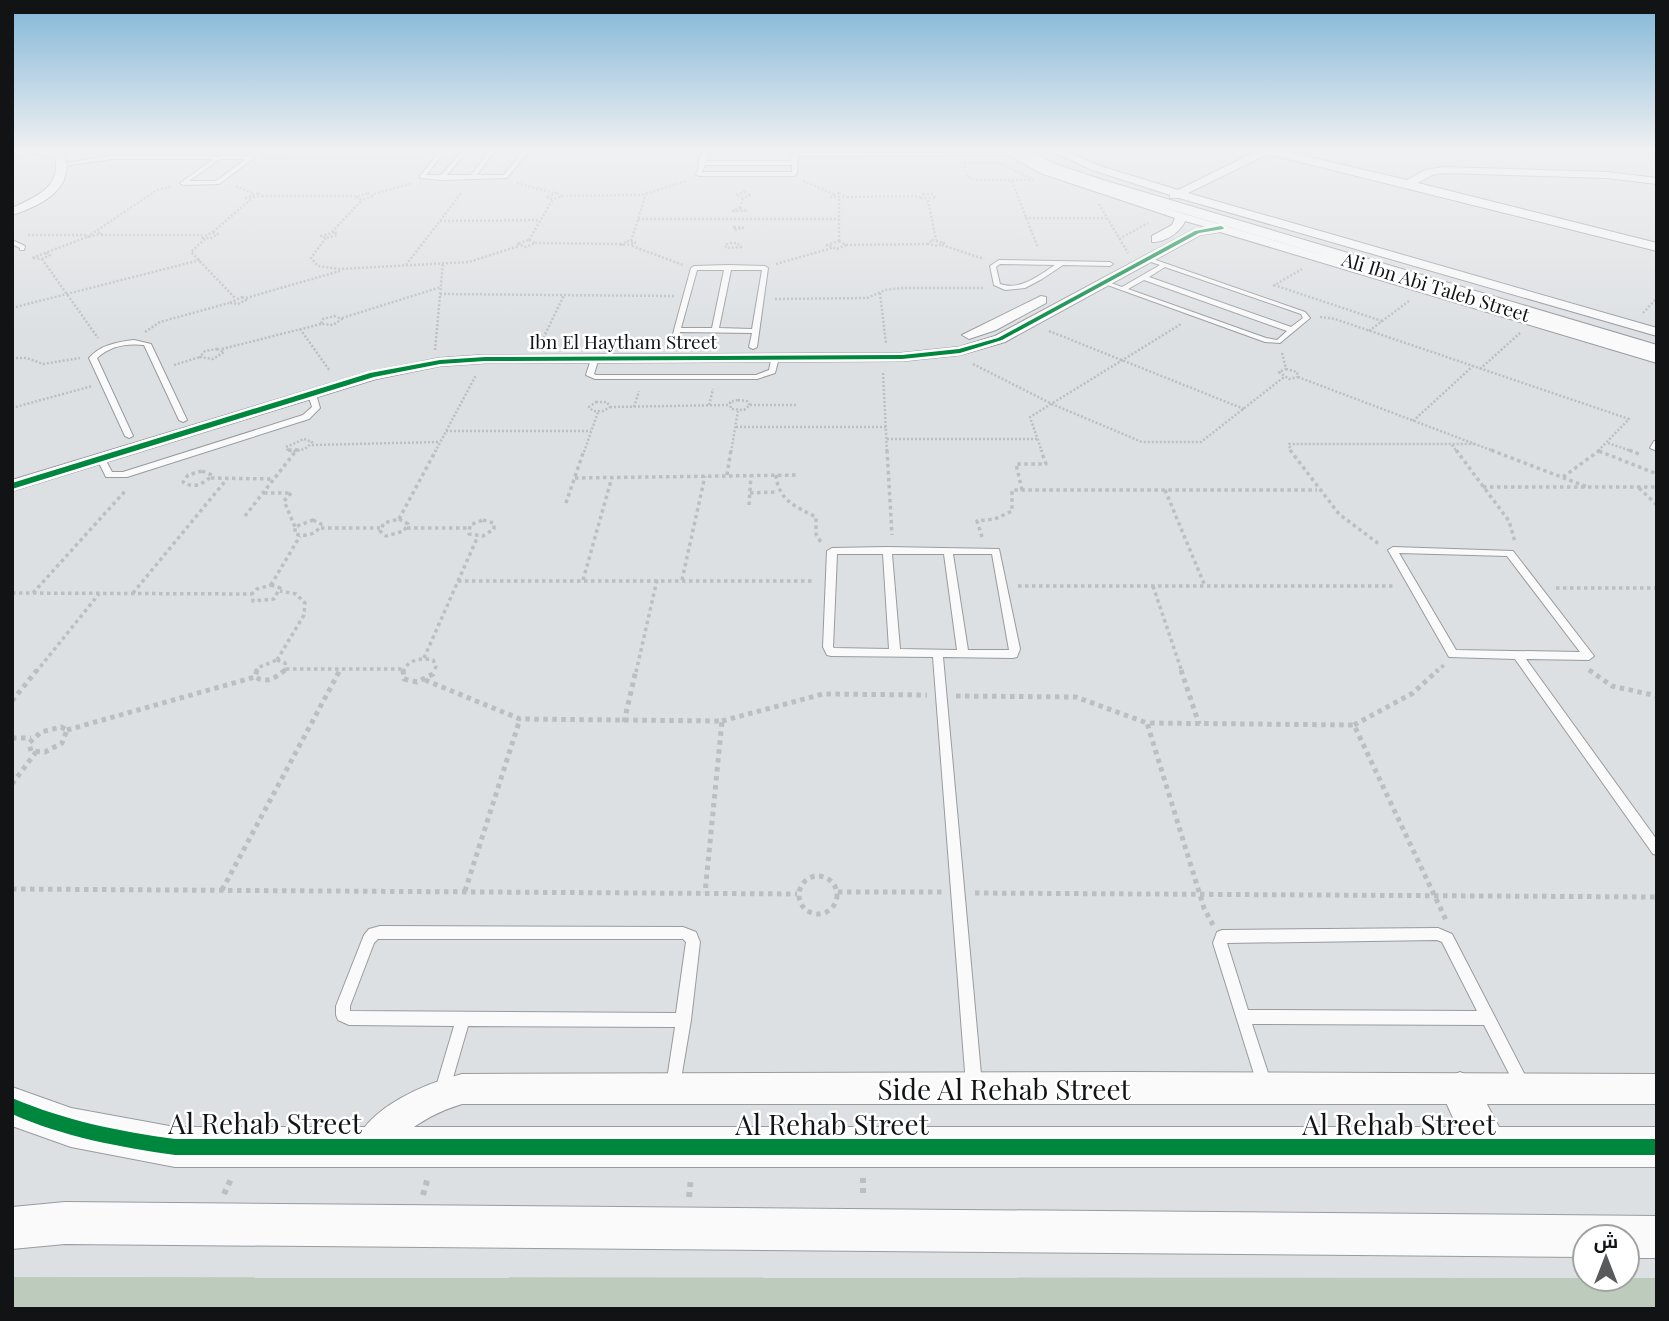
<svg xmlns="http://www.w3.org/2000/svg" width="1669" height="1321" viewBox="0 0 1669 1321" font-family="'Playfair Display',Cairo,serif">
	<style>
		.green { fill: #bdcbbd }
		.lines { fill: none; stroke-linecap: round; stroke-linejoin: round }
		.service-casing { stroke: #999b9d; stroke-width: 2 }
		.minor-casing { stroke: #999b9d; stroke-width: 2 }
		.tertiary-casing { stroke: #999b9d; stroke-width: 2 }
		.path-far3 { stroke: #bdbebf; stroke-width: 2.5; stroke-dasharray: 2 2; stroke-linecap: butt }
		.path-far2 { stroke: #bdbebf; stroke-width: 3.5; stroke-dasharray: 3.5 3.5; stroke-linecap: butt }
		.path-far1 { stroke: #bdbebf; stroke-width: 5; stroke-dasharray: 4.5 4.5; stroke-linecap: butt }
		.path { stroke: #bdbebf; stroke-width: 6; stroke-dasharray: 5 5; stroke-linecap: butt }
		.service { fill: #fafafb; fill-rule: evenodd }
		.minor { fill: #fafafb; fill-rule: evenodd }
		.tertiary { fill: #fafafb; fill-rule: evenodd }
		.cycleway-casing { stroke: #fff; stroke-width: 5 }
		.cycleway { fill: #00873e; fill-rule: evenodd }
		.labels { text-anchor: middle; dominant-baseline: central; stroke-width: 5; stroke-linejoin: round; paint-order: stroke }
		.far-street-label { font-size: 19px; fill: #111315; stroke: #fff }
		.near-street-label { font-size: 28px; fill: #111315; stroke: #fff }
	</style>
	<rect width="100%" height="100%" fill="#dde0e3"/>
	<!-- green -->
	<polygon class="green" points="12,1277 1657,1278 1657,1309 12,1309"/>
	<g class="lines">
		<!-- service casing -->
		<g class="service-casing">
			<g id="service">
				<polygon points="442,149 447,149 426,175 441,175 464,149 469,149 447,175 471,175 491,149 496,149 477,175 504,175 525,149 530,149 507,178 442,180 420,178 420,176"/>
				<path d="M 704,149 L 798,149 L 798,153 L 1010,153 L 1012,154 L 1010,155 L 798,156 L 797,174 L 794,176 L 699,176 L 696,174 L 700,164 L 698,163 ZM 708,153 L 793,153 L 792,161 L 706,161 ZM 705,165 L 792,165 L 792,172 L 702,172 Z"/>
				<path d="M 112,155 L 251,156 L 254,158 L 219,184 L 183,185 L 180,183 L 214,159 L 112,159 L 64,166 L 61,164 ZM 220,159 L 246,159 L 216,181 L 189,181 Z"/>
				<polygon points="12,240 25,246 24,250 20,250 20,248 12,244"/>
				<path d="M 1147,257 L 1305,312 L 1310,318 L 1280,343 L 1265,342 L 1102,283 L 1105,281 L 1122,287 L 1160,265 L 1145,260 L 1145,258 ZM 1165,267 L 1301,314 L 1303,318 L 1291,327 L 1149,277 ZM 1144,280 L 1287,331 L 1277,340 L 1266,338 L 1128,289 Z"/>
				<path d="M 999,260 L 1110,262 L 1113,264 L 1110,266 L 1063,265 L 1042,279 L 1025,288 L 1005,290 L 994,285 L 990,266 ZM 1000,264 L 1055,265 C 1038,276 1020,291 1000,284 L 996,267 Z"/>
				<path d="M 728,265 L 765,266 L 768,268 L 757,347 L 753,349 L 749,347 L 752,333 L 680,332 L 677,347 L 670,349 L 674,330 L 691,268 L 694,266 ZM 697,270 L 724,270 L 712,328 L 681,328 ZM 731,270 L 762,270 L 752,329 L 719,328 Z"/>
				<path d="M 134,340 L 151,344 L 187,420 L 183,422 L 179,420 L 144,345 C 127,343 110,346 97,358 L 133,436 L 129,438 L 125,436 L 89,358 C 100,345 117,342 134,340 Z"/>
				<polygon points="592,356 599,358 594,374 596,375 756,375 769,370 772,356 779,358 775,373 757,379 595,379 586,375"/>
				<polygon points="309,392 316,394 320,408 309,419 127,477 106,477 97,459 98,457 104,457 112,472 123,472 303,415 312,407 308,394"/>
				<polygon points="1654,441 1657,441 1657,451 1650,448"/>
				<path d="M 887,547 L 999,549 L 1020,649 L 1017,657 L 1013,658 L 943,657 L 982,1085 L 979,1090 L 974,1093 L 969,1090 L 966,1085 L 933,657 L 831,656 L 827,655 L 823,647 L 827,551 L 832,548 ZM 837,554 L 883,554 L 889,649 L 834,648 L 833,647 ZM 892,554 L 944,554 L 957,650 L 900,649 ZM 953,554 L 992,554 L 1009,650 L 968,650 Z"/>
				<path d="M 1393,547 L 1513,551 L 1594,656 L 1589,660 L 1526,659 L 1657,840 L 1657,855 L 1653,854 L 1515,659 L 1449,657 L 1388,550 ZM 1399,553 L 1507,556 L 1580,652 L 1456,650 Z"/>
				<path d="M 380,926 L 683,927 L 696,932 L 700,942 L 691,1020 L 679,1091 L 674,1094 L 669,1091 L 666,1086 L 675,1027 L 468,1026 L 448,1095 L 443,1098 L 438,1095 L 435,1090 L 454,1026 L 349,1025 L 338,1020 L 336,1015 L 336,1006 L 364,935 L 369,929 ZM 378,939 L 683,939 L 686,942 L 676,1013 L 350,1011 L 350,1006 L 374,943 Z"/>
				<path d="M 1438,928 L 1452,934 L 1527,1079 L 1530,1084 L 1527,1089 L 1522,1092 L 1517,1089 L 1484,1025 L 1252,1024 L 1272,1085 L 1269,1090 L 1264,1093 L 1259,1090 L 1213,943 L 1217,932 L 1222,930 ZM 1437,940 L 1442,942 L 1477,1011 L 1248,1010 L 1227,943 Z"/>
			</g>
		</g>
		<!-- minor casing -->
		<g class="minor-casing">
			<g id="minor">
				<path d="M 24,149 L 63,152 C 78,187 41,206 12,215 L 12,208 C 36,197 62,187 55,156 L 28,153 Z"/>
				<path d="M 998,149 L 1011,149 L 1048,169 L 1185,214 L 1657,354 L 1657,363 L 1220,232 L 1200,235 L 1005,342 L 960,355 L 902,361 L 485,363 L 440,366 L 376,379 L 12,491 L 12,480 L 368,372 L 440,358 L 485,355 L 902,353 L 959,347 L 995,336 L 1193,230 L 1206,227 L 1185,221 C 1181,232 1164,243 1152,242 L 1152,236 L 1172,225 L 1175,218 L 1040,173 Z"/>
				<polygon points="1047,149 1061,149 1100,166 1178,190 1257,151 1255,149 1275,149 1407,180 1425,170 1444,167 1607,172 1657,178 1657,184 1607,178 1444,173 1432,175 1418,183 1657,243 1657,251 1268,154 1188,193 1657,328 1657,336 1179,198 1170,198 1170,195 1092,170"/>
				<polygon points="1041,296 1046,297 1046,303 996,330 969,339 962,335"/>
				<path d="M 1125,1072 L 1657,1074 L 1657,1104 L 462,1104 C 439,1111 420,1121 402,1136 C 391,1146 383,1155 370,1161 L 359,1156 L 354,1145 C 370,1106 424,1084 462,1074 Z"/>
			</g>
		</g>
		<!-- tertiary casing -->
		<g class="tertiary-casing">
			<g id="tertiary">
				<polygon points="12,149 37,149 12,157"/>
				<polygon points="1012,149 1028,149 1055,164 1103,180 1657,345 1657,356 1093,186 1045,170"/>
				<polygon points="1460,1072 1473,1078 1499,1127 1657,1127 1657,1167 175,1167 71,1147 12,1126 12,1087 71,1108 175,1127 1457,1127 1441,1091 1447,1078"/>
				<polygon points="65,1202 1657,1216 1657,1258 1627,1258 1627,1237 1585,1237 1585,1257 65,1244 12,1249 12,1207"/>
			</g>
		</g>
		<!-- path-far3 -->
		<g class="path-far3">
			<polyline points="261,155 305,149"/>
			<polyline points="540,156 688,156"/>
			<polyline points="263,158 418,158"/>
			<polygon points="964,163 999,163 1035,180 975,180 967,176"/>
			<polyline points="803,181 834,194"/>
			<polyline points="1012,181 1038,248"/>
			<polyline points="517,183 554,193"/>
			<polyline points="236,186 254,194"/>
			<polygon points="744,192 751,195 743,198 736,195"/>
			<polyline points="744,192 745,188"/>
			<polygon points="258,193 262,196 246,198"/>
			<polygon points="368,193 374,196 362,200 356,197"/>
			<polygon points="557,193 562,196 553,199 546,197"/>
			<polygon points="839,193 847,197 831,197"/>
			<polyline points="374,194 413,183"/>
			<polygon points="923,194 932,194 936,198 919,198"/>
			<polyline points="262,196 357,196"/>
			<polyline points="562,196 641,195 687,181"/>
			<polyline points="847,197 919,196"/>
			<polyline points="839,199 839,241"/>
			<polyline points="928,200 936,240"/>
			<polyline points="1099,204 1128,253"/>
			<polygon points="740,208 747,211 733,211"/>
			<polyline points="740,208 743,198"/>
			<polyline points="1025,218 1106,218"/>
			<polyline points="638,219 839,219"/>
			<polyline points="440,221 540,220"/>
			<polygon points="734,227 742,227 743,228 734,230"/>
			<polyline points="98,232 102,234 87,237 157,190 171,187"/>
			<polygon points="213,232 218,234 211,238 201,238"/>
			<polyline points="213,232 251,199"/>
			<polyline points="332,232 362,200"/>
			<polygon points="335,232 337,235 326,238 321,236"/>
			<polyline points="28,235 86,235"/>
			<polyline points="101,235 202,235"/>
			<polyline points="326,238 311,258 318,266 339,269 469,262 519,246"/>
			<polyline points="205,239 191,252 235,298"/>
			<polyline points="1119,239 1148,223"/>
			<polygon points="529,240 535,243 526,247 517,244"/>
			<polyline points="529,240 553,199"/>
			<polygon points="932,240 944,243 938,246 928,244"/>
			<polygon points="627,241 635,242 635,244 621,245"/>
			<polyline points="631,241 646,194"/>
			<polygon points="839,241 846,245 837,249 827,245"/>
			<polyline points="535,243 621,244"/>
			<polygon points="730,243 737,243 741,247 726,248 725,245"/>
			<polyline points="846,245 928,244"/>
			<polyline points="942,245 984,259"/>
			<polyline points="632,246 683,265"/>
			<polyline points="46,253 50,255 42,259 32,258 87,237"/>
			<polyline points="42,259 98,338"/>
			<polyline points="776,264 832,248"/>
			<polyline points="406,265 462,192"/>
			<polyline points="1274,285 1382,321"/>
			<polyline points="1273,286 1302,269"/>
			<polyline points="880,293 886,344"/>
			<polyline points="440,294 674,296"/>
			<polygon points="242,297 246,300 238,304 229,303"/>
			<polyline points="246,298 340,271"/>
			<polyline points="775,299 867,298 885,290 901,288 984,288"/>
			<polyline points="12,308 200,260"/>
			<polyline points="1643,313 1657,298"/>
			<polygon points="334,316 342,319 333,325 321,324 323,319"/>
			<polyline points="1320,317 1335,319 1629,419 1597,452"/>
			<polyline points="342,318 441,287"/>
			<polyline points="300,329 330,371"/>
			<polyline points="1049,331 1244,409"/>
			<polyline points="1369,331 1409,301"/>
			<polyline points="145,332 160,322 229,303"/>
			<polyline points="540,345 564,295"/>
			<polygon points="217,349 224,352 213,359 200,357 205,351"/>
			<polyline points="222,349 321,324"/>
			<polyline points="435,350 443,263"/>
			<polyline points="1282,353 1286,369"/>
			<polyline points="12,358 27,358 43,364 80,358"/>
			<polyline points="973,364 1052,404 1142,442 1201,442 1284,377"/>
			<polyline points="174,365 200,357"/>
			<polygon points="1286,369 1297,372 1298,377 1289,379 1279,372"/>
			<polyline points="1480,369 1520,333"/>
			<polyline points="883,373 887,452"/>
			<polyline points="1298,377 1496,452"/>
			<polygon points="738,400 747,401 750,405 744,410 731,409 730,402"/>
			<polygon points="596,402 607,402 610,407 603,411 593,411 589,407"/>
			<polyline points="709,405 713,389"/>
			<polyline points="750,405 797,405"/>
			<polyline points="610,407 729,405"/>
			<polyline points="634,407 639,391"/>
			<polyline points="12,408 92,386"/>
			<polyline points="1413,421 1473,366"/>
			<polyline points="736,427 886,427"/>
			<polyline points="446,431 591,431"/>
			<path d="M 304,439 L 312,442 C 306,451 298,451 288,451 L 286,447 Z"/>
			<polyline points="887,439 1038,439"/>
			<polyline points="1608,443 1634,452"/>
			<polyline points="312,445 439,442"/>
			<polyline points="1452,445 1457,452"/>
			<polyline points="1599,451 1602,452"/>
			<polyline points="435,452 476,375"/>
			<polyline points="584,452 598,412"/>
			<polyline points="731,452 738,411"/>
			<polyline points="1042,452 1030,417 1181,324"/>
			<polyline points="1291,452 1289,444 1476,444"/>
		</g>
		<!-- path-far2 -->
		<g class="path-far2">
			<polyline points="288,450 301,450"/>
			<polyline points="887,450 892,535"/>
			<polyline points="1290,450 1339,514 1379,544"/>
			<polyline points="1456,450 1509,521 1515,542"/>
			<polyline points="1491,450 1587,487"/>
			<polyline points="1629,450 1639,454"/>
			<polyline points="1599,451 1657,474"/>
			<path d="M 202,471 L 212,475 C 204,484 194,489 183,482 L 188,475 Z"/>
			<polyline points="727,475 731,450"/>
			<path d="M 776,475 C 778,500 796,507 816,517 L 816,534 L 822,544"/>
			<polyline points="1563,477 1600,450"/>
			<polyline points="211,478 272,479"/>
			<polyline points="575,478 798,475"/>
			<polyline points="1483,487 1657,487"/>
			<polyline points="1639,488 1657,505"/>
			<polyline points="1022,490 1016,464 1046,464 1041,450"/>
			<polyline points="1165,490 1205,586"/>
			<polyline points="264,493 291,493"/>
			<polyline points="291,493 284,501 295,527"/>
			<polyline points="750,493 777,492"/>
			<polyline points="566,503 584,450"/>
			<polyline points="749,505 751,475"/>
			<polyline points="245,516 295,452"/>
			<polyline points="399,519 436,450"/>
			<polygon points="399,519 408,524 404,531 386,536 380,531 384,523"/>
			<path d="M 313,520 L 321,524 C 317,535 306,537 295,534 L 295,527 Z"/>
			<polygon points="483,520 494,523 494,529 483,536 469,534 470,525"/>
			<polyline points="321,528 380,528"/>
			<polyline points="407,528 468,528"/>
			<polyline points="982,537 977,521 995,519 1012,511 1012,490 1317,490"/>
			<polyline points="583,580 612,477"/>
			<polyline points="682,580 705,476"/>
			<polyline points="458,581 815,581"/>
			<polygon points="271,585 280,588 274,599 253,601 252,594 257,589"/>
			<polyline points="271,585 300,536"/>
			<polyline points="1018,586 1395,586"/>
			<polyline points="1153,586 1182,672"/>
			<polyline points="1556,588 1657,588"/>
			<polyline points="12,593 252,594"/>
			<polyline points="33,593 127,489"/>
			<polyline points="133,593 227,479"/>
			<polyline points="424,658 478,536"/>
			<polyline points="277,660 285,663 286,669 282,672"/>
			<polyline points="277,660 304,615 305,603 296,594 280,591"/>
			<polyline points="286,669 403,669"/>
			<polyline points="1589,670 1592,672"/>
			<polyline points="36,672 99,594"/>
			<polyline points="256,672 257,668 277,660"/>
			<path d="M 403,672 C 407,660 421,657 433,660 L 436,666 L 434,672"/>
			<polyline points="636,672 657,580"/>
			<polyline points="1436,672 1444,665"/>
		</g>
		<!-- path-far1 -->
		<g class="path-far1">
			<path d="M 257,670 L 255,677 C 267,684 275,678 285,670"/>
			<polyline points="403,670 404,679 417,682 433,674 434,670"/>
			<polyline points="1181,670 1199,724"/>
			<polyline points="1589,670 1612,686 1657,696"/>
			<polyline points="425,680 520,719 722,721 705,893"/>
			<polyline points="956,696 1076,697 1147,723"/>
			<polyline points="12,701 37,670"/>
			<polyline points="722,721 823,694 927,695"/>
			<polyline points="624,722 636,670"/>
			<polyline points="1354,725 1413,693 1438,670"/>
			<polygon points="61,727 67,730 62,743 45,752 31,751 29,743 41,732"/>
			<polyline points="67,730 255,677"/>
			<polyline points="12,738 31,738"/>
			<polyline points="12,784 36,752"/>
			<circle cx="818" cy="895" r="19"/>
			<polyline points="12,889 797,894"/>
			<polyline points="222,890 340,670"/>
			<polyline points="465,891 520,719"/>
			<polyline points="838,892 942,892"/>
			<polyline points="975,893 1657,897"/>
			<polyline points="1213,925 1204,908 1147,723 1354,725 1446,920"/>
		</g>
		<!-- path -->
		<g class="path">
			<polyline points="863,1178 863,1197"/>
			<polyline points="224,1194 232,1177"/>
			<polyline points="423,1195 428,1177"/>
			<polyline points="689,1197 691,1178"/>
		</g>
		<!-- service -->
		<use href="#service" class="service"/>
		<!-- minor -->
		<use href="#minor" class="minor"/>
		<!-- tertiary -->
		<use href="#tertiary" class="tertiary"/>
		<!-- cycleway casing -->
		<g class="cycleway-casing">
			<g id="cycleway">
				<polygon points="1221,226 1224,228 1223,229 1199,233 1002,340 960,353 902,359 485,361 440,364 374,377 12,489 12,483 370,373 440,360 485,357 902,355 959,349 998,338 1195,231"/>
				<path d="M 12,1098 C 67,1121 117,1131 175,1139 L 1657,1139 L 1657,1155 L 175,1155 C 119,1147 64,1137 12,1114 Z"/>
			</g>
		</g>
		<!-- cycleway -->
		<use href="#cycleway" class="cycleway"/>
	</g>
	<!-- sky -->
	<linearGradient id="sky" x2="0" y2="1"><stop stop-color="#82b6d7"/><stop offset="0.45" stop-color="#f0f1f2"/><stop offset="1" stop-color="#f0f1f2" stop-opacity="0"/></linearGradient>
	<rect width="1669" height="334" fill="url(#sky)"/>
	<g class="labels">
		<!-- far-street labels -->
		<g class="far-street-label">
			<text transform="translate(1436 286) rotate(17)">Ali Ibn Abi Taleb Street</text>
			<text x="623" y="341">Ibn El Haytham Street</text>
		</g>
		<!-- near-street labels -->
		<g class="near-street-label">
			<text x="1004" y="1088">Side Al Rehab Street</text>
			<text x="265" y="1122">Al Rehab Street</text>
			<text x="832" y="1123">Al Rehab Street</text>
			<text x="1399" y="1123">Al Rehab Street</text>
		</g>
	</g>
	<!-- border -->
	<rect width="1669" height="1321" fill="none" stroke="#111315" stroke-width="28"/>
	<!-- north arrow -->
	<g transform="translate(1606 1258)"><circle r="33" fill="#ffffff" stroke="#a0a1a1" stroke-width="2"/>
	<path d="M0-5L12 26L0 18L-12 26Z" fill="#585b5d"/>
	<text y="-10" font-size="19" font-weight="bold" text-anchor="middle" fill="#111315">ش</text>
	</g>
</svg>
